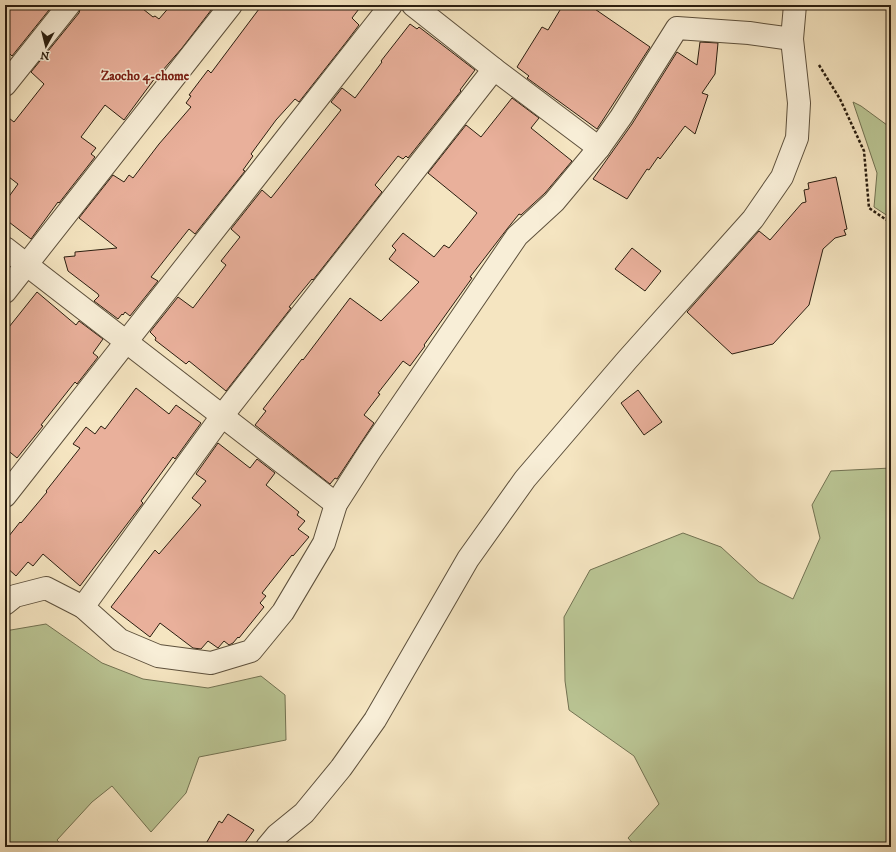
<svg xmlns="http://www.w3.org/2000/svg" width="896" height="852" viewBox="0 0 896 852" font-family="'IM FELL DW Pica',serif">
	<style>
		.green { fill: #bac594; stroke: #727252 }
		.building { fill: #e9b09b; stroke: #2a1e10 }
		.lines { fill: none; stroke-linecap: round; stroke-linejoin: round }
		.street-casing { stroke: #5d503c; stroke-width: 24 }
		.path { stroke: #2a1e10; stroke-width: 2.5; stroke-dasharray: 3 2; stroke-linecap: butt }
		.street { stroke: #f8eed7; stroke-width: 22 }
		.labels { text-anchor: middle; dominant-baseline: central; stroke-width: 3; stroke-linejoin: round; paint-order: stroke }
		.neighbourhood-label { font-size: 13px; font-weight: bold; fill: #7a1f14; stroke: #f8eed7 }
	</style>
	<rect width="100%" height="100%" fill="#f5e5c1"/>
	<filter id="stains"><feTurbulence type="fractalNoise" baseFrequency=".005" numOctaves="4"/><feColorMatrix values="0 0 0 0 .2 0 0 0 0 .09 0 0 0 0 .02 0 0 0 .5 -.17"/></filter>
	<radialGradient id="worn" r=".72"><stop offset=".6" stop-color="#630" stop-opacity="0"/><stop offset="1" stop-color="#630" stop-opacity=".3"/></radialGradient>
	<!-- green -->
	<g class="green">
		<polygon points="853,102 861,106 891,128 891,218 874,207 877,173"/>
		<polygon points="891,468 891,847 636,847 628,838 659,804 634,756 569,710 565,681 564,617 590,570 683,533 721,547 759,582 793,599 820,538 812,505 831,471"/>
		<polygon points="46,624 102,663 143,679 208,688 261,676 285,695 286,740 199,757 186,793 151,832 112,786 92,802 57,840 63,847 9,847 5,838 5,631"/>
	</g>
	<!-- building -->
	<g class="building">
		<polygon points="5,5 53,5 12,56 5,49"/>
		<polygon points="81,5 138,5 153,17 155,16 159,19 171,5 215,5 182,48 156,78 155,78 124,120 105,105 81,137 96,148 91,154 95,157 59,203 58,202 31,239 5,219 5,202 18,184 5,174 5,115 14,122 44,84 31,72 79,13"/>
		<polygon points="262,5 362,5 352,18 359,25 347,41 299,102 295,99 276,120 251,154 253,156 243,170 245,171 195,234 189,229 151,277 158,281 130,316 125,312 123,315 122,314 118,319 94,301 99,296 98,294 68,271 64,257 75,256 75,252 117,248 79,218 113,175 124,182 129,175 133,178 159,144 191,107 186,103 191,96 189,95 208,70 211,73"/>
		<polygon points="563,5 589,5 650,47 597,129 527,78 529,76 517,67 542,27 548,30"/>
		<polygon points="410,24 417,29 419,27 475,70 460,90 461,91 408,158 406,156 403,159 398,156 375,185 382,192 313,280 312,279 289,307 291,308 226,391 189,361 186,364 155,340 156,338 150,332 178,297 193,308 226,265 221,261 240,237 231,229 262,190 271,198 341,110 331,102 342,88 355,98 382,62 381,61"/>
		<polygon points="700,42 718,43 715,74 702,93 708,95 695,134 685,126 660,159 658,157 649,170 647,169 627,199 593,179 632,124 677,52 697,65"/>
		<polygon points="512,98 539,118 531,128 572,161 545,193 521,215 519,214 507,229 470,277 472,278 424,345 425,346 410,366 403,361 378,393 380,394 364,415 374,423 337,479 335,478 330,484 255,425 266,411 263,409 302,359 303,360 350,298 381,321 419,282 389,259 396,250 392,246 403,233 434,257 444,245 449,248 466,227 477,213 428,173 466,125 481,137"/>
		<polygon points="836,177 847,229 844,230 846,235 835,238 823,249 809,305 773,344 732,354 687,312 759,231 770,240 802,203 806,202 804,190 809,189 808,183"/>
		<polygon points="632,248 661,271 645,291 615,269"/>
		<polygon points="37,292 76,325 79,321 103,339 93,353 98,357 77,384 75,382 41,425 43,426 17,458 5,448 5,332"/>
		<polygon points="136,388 169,414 176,405 201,423 175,459 173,457 141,501 143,503 80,586 43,554 33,566 28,562 16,576 5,566 5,541 20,522 21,523 47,492 46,491 80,448 73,444 86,427 95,434 101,426 105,429"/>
		<polygon points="638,390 662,422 644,435 621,403"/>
		<polygon points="218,443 250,468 257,459 275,473 266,485 299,512 297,515 305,521 298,529 309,537 293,556 292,555 262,593 266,596 260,603 264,607 239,638 238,637 233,643 229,645 224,641 218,648 208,641 201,649 193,648 160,623 150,637 111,607 155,550 159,554 201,505 192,498 206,481 196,474"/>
		<polygon points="228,814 254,830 242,847 204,847 219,821 222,823"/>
	</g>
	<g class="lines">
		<!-- street casing -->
		<g class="street-casing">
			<g id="street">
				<polyline points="413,5 494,69 599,148"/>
				<polyline points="5,85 69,5"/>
				<polyline points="5,248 336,504"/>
				<polyline points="5,292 231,5"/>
				<polyline points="5,496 391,5"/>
				<polyline points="5,604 15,596 46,588 83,607 120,640 158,656 211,663 251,651 283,612 324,543 336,504 370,451 517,236 554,202 599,148 621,117 677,28 749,33 792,39"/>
				<polyline points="83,607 222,416 494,69"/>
				<polyline points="267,847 277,835 304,813 341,768 375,720 468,559 525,479 627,360 753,219 782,177 797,138 799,103 792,39 795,5"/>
			</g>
		</g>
		<!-- path -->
		<polyline class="path" points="819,65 840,99 864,151 869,208 891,223"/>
		<!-- street -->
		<use href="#street" class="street"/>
	</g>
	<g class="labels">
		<!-- neighbourhood labels -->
		<g class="neighbourhood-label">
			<text x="145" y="76">Zaocho 4-chome</text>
		</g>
	</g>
	<!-- margin -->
	<rect width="896" height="852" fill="none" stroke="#f5e5c1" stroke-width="20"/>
	<rect x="6" y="6" width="884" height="840" fill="none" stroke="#2a1e10" stroke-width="2"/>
	<rect x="10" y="10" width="876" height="832" fill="none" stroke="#2a1e10"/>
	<!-- north arrow -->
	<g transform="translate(46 46) rotate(187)" stroke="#f8eed7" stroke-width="3" paint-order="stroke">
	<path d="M0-3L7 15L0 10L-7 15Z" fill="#2a1e10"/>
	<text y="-6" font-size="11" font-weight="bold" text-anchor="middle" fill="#2a1e10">N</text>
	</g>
	<rect width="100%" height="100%" filter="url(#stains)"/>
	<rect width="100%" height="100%" fill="url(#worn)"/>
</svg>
